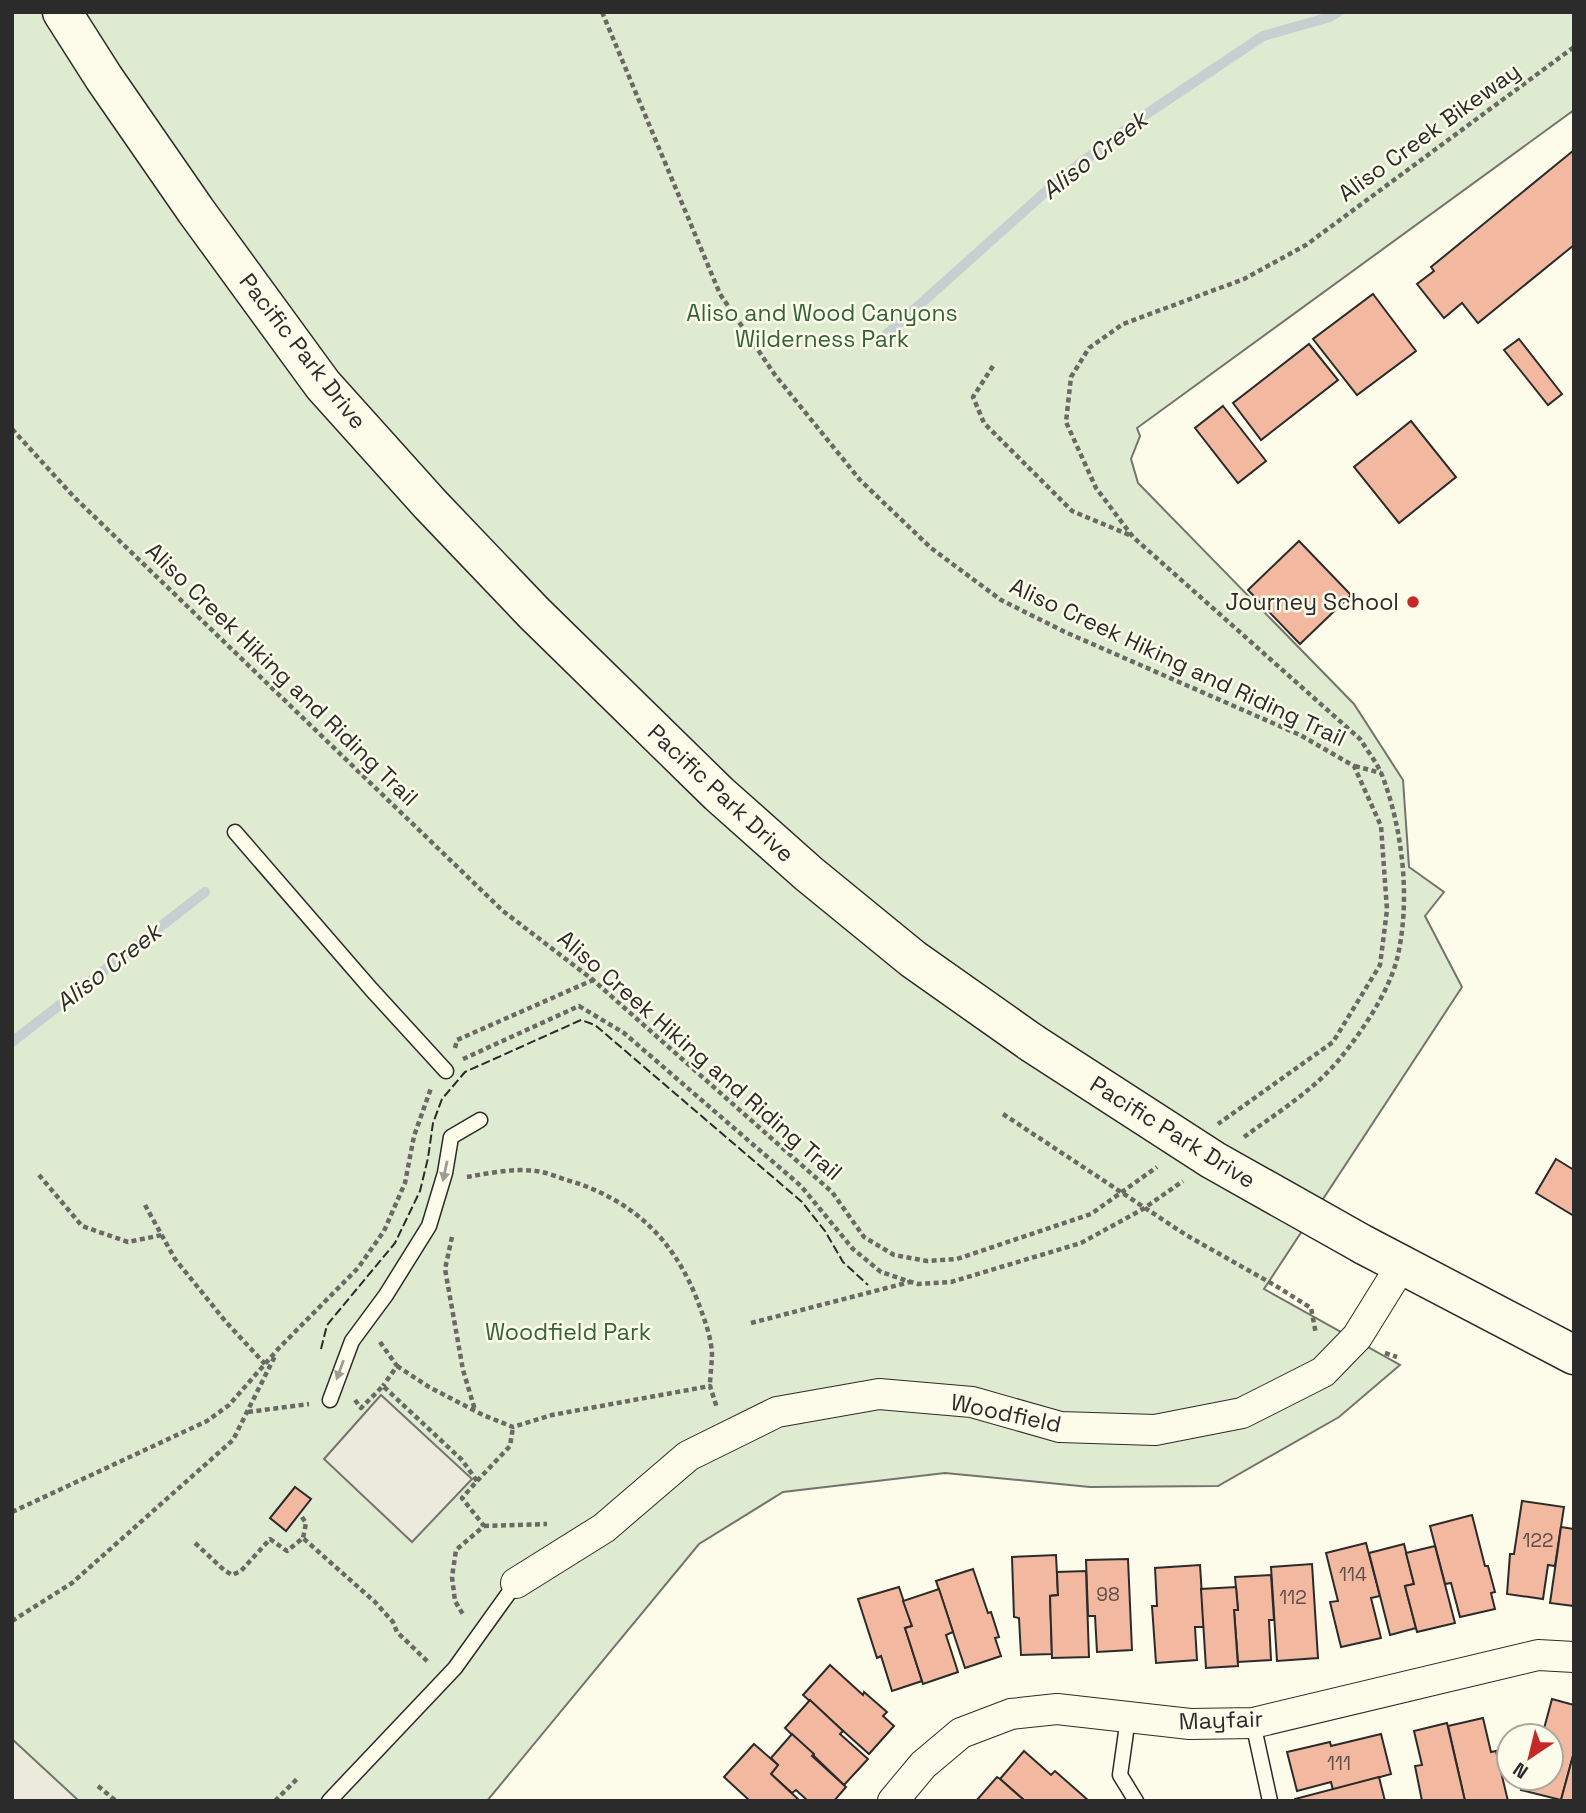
<svg xmlns="http://www.w3.org/2000/svg" width="1586" height="1813" viewBox="0 0 1586 1813" font-family="'Space Grotesk',sans-serif">
	<style>
		.green { fill: #deebd1; stroke: #74746e; stroke-width: 2 }
		.parking { fill: #eceadb; stroke: #74746e; stroke-width: 2 }
		.lines { fill: none; stroke-linecap: round; stroke-linejoin: round }
		.stream { stroke: #c7d0d0; stroke-width: 10 }
		.building { fill: #f2b8a0; stroke: #2b2b2b; stroke-width: 2 }
		.service-casing { stroke: #2b2b2b; stroke-width: 17 }
		.minor-casing { stroke: #2b2b2b; stroke-width: 32 }
		.secondary-casing { stroke: #2b2b2b; stroke-width: 41 }
		.path { stroke: #6a6964; stroke-width: 4.5; stroke-dasharray: 5 3.5; stroke-linecap: butt }
		.service { stroke: #fdfbea; stroke-width: 14 }
		.minor { stroke: #fdfbea; stroke-width: 30 }
		.secondary { stroke: #fdfbea; stroke-width: 38 }
		.secondary-bridge-casing { stroke: #2b2b2b; stroke-width: 41; stroke-linecap: butt }
		.path-bridge { stroke: #6a6964; stroke-width: 4.5; stroke-dasharray: 5 3.5; stroke-linecap: butt }
		.secondary-bridge { stroke: #fdfbea; stroke-width: 38 }
		.fence { stroke: #2b2b2b; stroke-width: 2; stroke-dasharray: 9 3.5; stroke-linecap: butt }
		.oneway { fill: #9e9d94 }
		.poi-dot { fill: #c62828; stroke: #fdfbea; stroke-width: 2.5 }
		.labels { text-anchor: middle; dominant-baseline: central; stroke-width: 5; stroke-linejoin: round; paint-order: stroke }
		.number-label { font-size: 19px; fill: #5d4e48 }
		.street-label { font-size: 23px; fill: #2b2b2b; stroke: #fdfbea }
		.park-label { font-size: 23px; fill: #34623c; stroke: #fdfbea }
		.poi-label { font-size: 23px; fill: #2b2b2b; stroke: #fdfbea; text-anchor: end }
		.water-label { font-size: 24px; font-style: italic; fill: #2b2b2b; stroke: #fdfbea }
	</style>
	<rect width="100%" height="100%" fill="#fdfbea"/>
	<!-- green -->
	<polygon class="green" points="12,12 1574,12 1574,110 1137,428 1140,436 1131,459 1138,483 1354,704 1403,780 1409,867 1444,892 1425,916 1462,987 1264,1289 1400,1365 1339,1417 1218,1486 1090,1487 945,1473 783,1492 699,1544 487,1801 12,1801"/>
	<!-- parking -->
	<g class="parking">
		<polygon points="381,1395 472,1479 412,1542 324,1459"/>
		<polygon points="12,1739 79,1801 12,1801"/>
	</g>
	<g class="lines">
		<!-- stream -->
		<g class="stream">
			<polyline points="878,342 1062,177 1145,115 1263,36 1330,17 1338,12"/>
			<polyline points="12,1042 205,892"/>
		</g>
	</g>
	<!-- building -->
	<g class="building">
		<polygon points="1574,150 1574,245 1478,323 1462,303 1444,318 1417,284 1434,271 1431,267"/>
		<polygon points="1373,294 1416,351 1357,395 1313,339"/>
		<polygon points="1519,339 1562,394 1548,405 1504,350"/>
		<polygon points="1309,344 1338,380 1261,440 1233,403"/>
		<polygon points="1223,406 1266,461 1238,483 1195,428"/>
		<polygon points="1411,421 1456,477 1399,523 1354,467"/>
		<polygon points="1299,541 1351,595 1300,644 1248,590"/>
		<polygon points="1556,1159 1574,1170 1574,1216 1536,1193"/>
		<polygon points="295,1487 311,1499 286,1531 270,1518"/>
		<polygon points="1522,1501 1564,1507 1555,1566 1548,1565 1543,1599 1507,1594 1510,1554 1514,1554"/>
		<polygon points="1472,1515 1485,1566 1488,1566 1495,1592 1491,1593 1495,1609 1460,1617 1451,1583 1445,1584 1430,1526"/>
		<polygon points="1561,1527 1574,1529 1574,1606 1550,1603"/>
		<polygon points="1366,1543 1380,1596 1371,1598 1381,1638 1341,1647 1330,1602 1338,1601 1326,1553"/>
		<polygon points="1404,1544 1414,1584 1405,1586 1416,1628 1390,1635 1369,1553"/>
		<polygon points="1435,1546 1455,1623 1417,1632 1405,1586 1414,1584 1406,1553"/>
		<polygon points="1056,1555 1058,1595 1050,1596 1052,1654 1021,1655 1019,1618 1014,1617 1012,1557"/>
		<polygon points="1128,1559 1132,1650 1097,1652 1095,1616 1088,1616 1086,1560"/>
		<polygon points="1312,1564 1318,1658 1277,1661 1271,1567"/>
		<polygon points="1200,1565 1204,1627 1195,1627 1197,1660 1156,1663 1152,1606 1157,1606 1155,1568"/>
		<polygon points="973,1569 988,1613 991,1612 999,1637 995,1638 1001,1656 965,1668 936,1581"/>
		<polygon points="1086,1571 1089,1657 1052,1658 1050,1596 1058,1595 1057,1572"/>
		<polygon points="1271,1575 1274,1620 1269,1620 1271,1660 1238,1662 1234,1610 1238,1610 1235,1577"/>
		<polygon points="899,1587 912,1626 905,1628 922,1681 892,1691 881,1656 877,1658 858,1599"/>
		<polygon points="1236,1587 1238,1610 1234,1610 1238,1666 1206,1668 1201,1589"/>
		<polygon points="939,1589 953,1632 946,1635 958,1672 923,1684 905,1628 912,1626 903,1601"/>
		<polygon points="830,1665 863,1695 864,1692 887,1712 883,1716 894,1726 869,1754 803,1695"/>
		<polygon points="1552,1699 1574,1705 1574,1752 1561,1800 1521,1790 1524,1778 1551,1778 1551,1736 1542,1736"/>
		<polygon points="810,1700 843,1731 840,1734 868,1759 844,1785 785,1728"/>
		<polygon points="1483,1718 1491,1752 1496,1751 1508,1801 1465,1801 1448,1726"/>
		<polygon points="1447,1723 1465,1801 1422,1801 1415,1766 1422,1765 1414,1731"/>
		<polygon points="792,1734 814,1754 812,1756 846,1787 834,1801 808,1801 796,1790 792,1793 771,1774 778,1765 771,1758"/>
		<polygon points="1381,1734 1391,1774 1333,1790 1331,1782 1297,1791 1287,1752 1330,1742 1331,1746"/>
		<polygon points="754,1744 778,1765 771,1774 800,1801 750,1801 724,1777"/>
		<polygon points="1024,1751 1051,1775 1055,1771 1089,1801 1025,1801 1000,1779"/>
		<polygon points="1574,1752 1574,1801 1561,1801 1561,1800"/>
		<polygon points="997,1777 1000,1779 1025,1801 976,1801"/>
		<polygon points="1379,1777 1385,1801 1295,1801 1295,1799"/>
	</g>
	<g class="lines">
		<!-- service casing -->
		<g class="service-casing">
			<g id="service">
				<polyline points="235,832 371,989 446,1071"/>
				<polyline points="330,1400 352,1341 386,1295 429,1226 445,1173 451,1137 480,1120"/>
				<polyline points="1128,1718 1120,1775 1136,1801"/>
				<polyline points="1253,1723 1270,1801"/>
				<polyline points="329,1801 455,1668 516,1583"/>
			</g>
		</g>
		<!-- minor casing -->
		<g class="minor-casing">
			<g id="minor">
				<polyline points="516,1583 604,1528 688,1456 777,1412 879,1394 972,1402 1060,1427 1155,1430 1242,1413 1323,1372 1357,1337 1401,1266"/>
				<polyline points="893,1801 923,1765 961,1733 1011,1714 1057,1709 1190,1724 1253,1723 1538,1655 1574,1657"/>
			</g>
		</g>
		<!-- secondary casing -->
		<g class="secondary-casing">
			<g id="secondary">
				<polyline points="62,12 104,78 196,211 323,385 430,504 534,613 719,794 809,874 913,959 1032,1043"/>
				<polyline points="1364,1245 1574,1355"/>
			</g>
		</g>
		<!-- path -->
		<g class="path">
			<polyline points="602,12 720,294 775,375 860,480 931,548 1001,600 1065,632 1300,735 1354,766 1381,826 1387,910 1380,965 1333,1042 1218,1124"/>
			<polyline points="993,366 973,397 984,423 1072,511 1132,536"/>
			<polyline points="12,429 74,497 503,911 593,980 832,1192 864,1237 894,1255 927,1261 957,1259 1091,1214 1157,1167"/>
			<polyline points="1355,766 1381,773"/>
			<polyline points="455,1048 457,1040 593,980"/>
			<polyline points="463,1059 579,1006 624,1033 801,1186 853,1249 881,1272 911,1282 918,1284 951,1282 1081,1243 1143,1209 1183,1181"/>
			<path d="M 1244,1137 C 1278,1112 1316,1089 1342,1056 C 1363,1030 1389,991 1397,959 C 1411,901 1403,830 1382,775 C 1377,763 1367,750 1360,739 L 1133,537 L 1096,488 L 1066,422 L 1071,377 L 1089,348 L 1123,324 L 1244,279 L 1306,245 L 1574,47"/>
			<polyline points="39,1175 82,1226 128,1242 162,1235"/>
			<path d="M 467,1177 C 489,1173 514,1168 536,1171 C 546,1172 557,1177 567,1180 C 632,1199 674,1239 698,1302 C 704,1318 711,1336 712,1354 C 712,1364 710,1375 710,1386"/>
			<polyline points="145,1205 175,1259 226,1322 265,1364"/>
			<polyline points="452,1237 445,1269 463,1370 475,1410"/>
			<polyline points="1276,1286 1311,1308 1316,1334"/>
			<polyline points="751,1323 910,1282"/>
			<polyline points="380,1342 397,1366 383,1386"/>
			<polyline points="1385,1353 1397,1357"/>
			<polyline points="397,1366 429,1387 483,1415 513,1427 552,1415 710,1386 717,1408"/>
			<polyline points="355,1400 361,1408 383,1386 462,1460 477,1481 462,1498 484,1526 456,1550 452,1577 455,1601 464,1616"/>
			<polyline points="248,1412 309,1404"/>
			<polyline points="477,1481 510,1446 513,1427"/>
			<polyline points="12,1512 207,1421 229,1405 279,1348 358,1268 384,1231 405,1183 414,1136 431,1088"/>
			<polyline points="302,1517 306,1523 303,1538"/>
			<polyline points="484,1526 547,1524"/>
			<polyline points="195,1543 224,1570 232,1575 241,1571 270,1539 287,1551 303,1538 375,1602 393,1622 397,1632 428,1662"/>
			<polyline points="12,1621 72,1583 233,1440 275,1356"/>
			<polyline points="98,1786 116,1801"/>
			<polyline points="275,1801 298,1778"/>
		</g>
		<!-- service -->
		<use href="#service" class="service"/>
		<!-- minor -->
		<use href="#minor" class="minor"/>
		<!-- secondary -->
		<use href="#secondary" class="secondary"/>
		<!-- secondary-bridge casing -->
		<g class="secondary-bridge-casing">
			<polyline id="secondary-bridge" points="1032,1043 1213,1160 1364,1245"/>
		</g>
		<!-- path-bridge -->
		<polyline class="path-bridge" points="1003,1114 1186,1235 1276,1286"/>
		<!-- secondary-bridge -->
		<use href="#secondary-bridge" class="secondary-bridge"/>
		<!-- fence -->
		<polyline class="fence" points="321,1349 327,1325 395,1243 420,1191 428,1158 433,1123 442,1099 465,1072 581,1020 595,1025 802,1202 825,1231 843,1262 868,1285"/>
	</g>
	<!-- one-way arrows -->
	<defs><path id="oneway-solid" d="M-6-.8H1V-3.2L6.5 0L1 3.2V.8H-6Z" transform="scale(1.75)"/></defs>
	<g class="oneway">
		<use href="#oneway-solid" transform="translate(445 1171) rotate(102)"/>
		<use href="#oneway-solid" transform="translate(340 1370) rotate(110)"/>
	</g>
	<!-- markers -->
	<circle class="poi-dot" cx="1413" cy="602" r="7"/>
	<g class="labels">
		<!-- number labels -->
		<g class="number-label">
			<text x="1538" y="1540">122</text>
			<text x="1353" y="1574">114</text>
			<text x="1108" y="1594">98</text>
			<text x="1293" y="1597">112</text>
			<text x="1339" y="1763">111</text>
		</g>
		<!-- street labels -->
		<g class="street-label">
			<text transform="translate(1429 132) rotate(-36)">Aliso Creek Bikeway</text>
			<text transform="translate(303 351) rotate(52)">Pacific Park Drive</text>
			<text transform="translate(1178 662) rotate(25)">Aliso Creek Hiking and Riding Trail</text>
			<text transform="translate(282 674) rotate(44)">Aliso Creek Hiking and Riding Trail</text>
			<text transform="translate(721 793) rotate(43)">Pacific Park Drive</text>
			<text transform="translate(700 1055) rotate(41)">Aliso Creek Hiking and Riding Trail</text>
			<text transform="translate(1173 1132) rotate(32)">Pacific Park Drive</text>
			<text transform="translate(1006 1413) rotate(12)">Woodfield</text>
			<text transform="translate(1221 1720) rotate(-2)">Mayfair</text>
		</g>
		<!-- park labels -->
		<g class="park-label">
			<text x="822" y="313">Aliso and Wood Canyons<tspan x="822" dy="26">Wilderness Park</tspan></text>
			<text x="568" y="1332">Woodfield Park</text>
		</g>
		<!-- poi labels -->
		<g class="poi-label">
			<text x="1399" y="602">Journey School</text>
		</g>
		<!-- water labels -->
		<g class="water-label">
			<text transform="translate(1094 155) rotate(-38)">Aliso Creek</text>
			<text transform="translate(108 967) rotate(-38)">Aliso Creek</text>
		</g>
	</g>
	<!-- border -->
	<rect width="1586" height="1813" fill="none" stroke="#2b2b2b" stroke-width="28"/>
	<!-- north arrow -->
	<g transform="translate(1530 1757) rotate(215)"><circle r="33" fill="#fdfbea" stroke="#a9a89e" stroke-width="2"/>
	<path d="M0-5L12 26L0 18L-12 26Z" fill="#c62828"/>
	<text y="-10" font-size="19" font-weight="bold" text-anchor="middle" fill="#2b2b2b">N</text>
	</g>
</svg>
